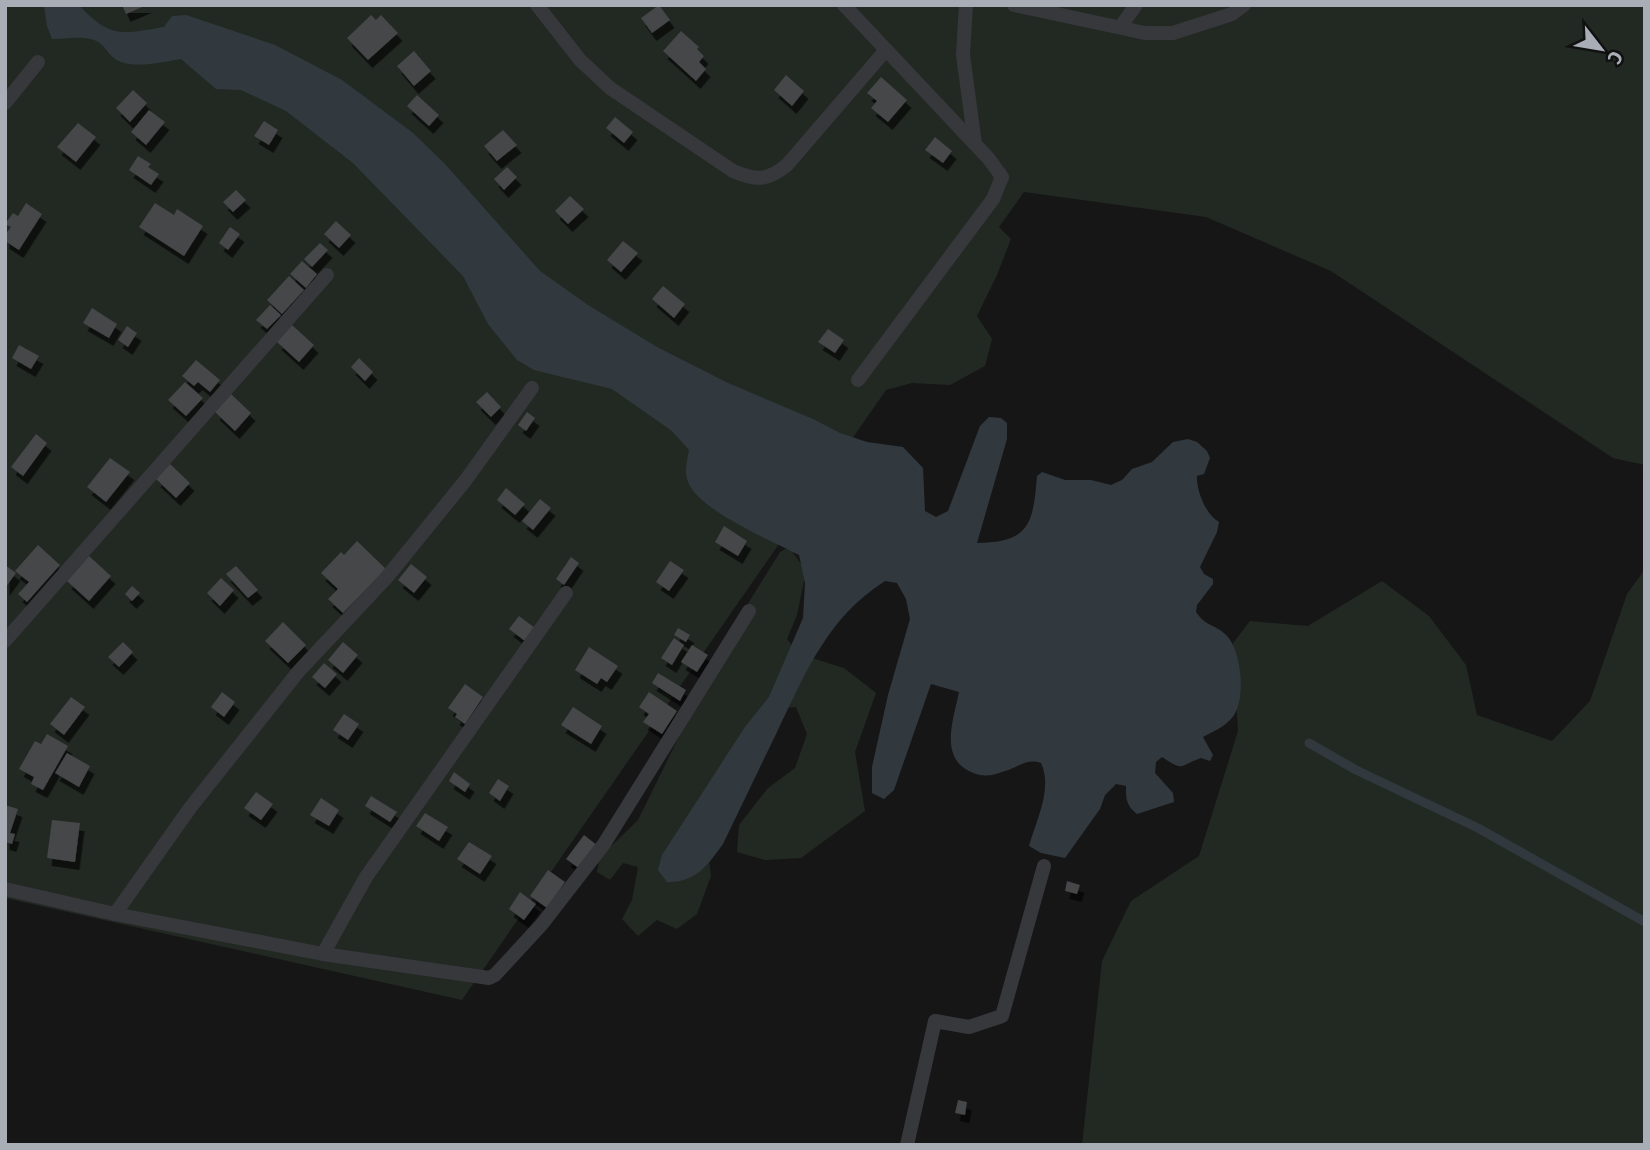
<svg xmlns="http://www.w3.org/2000/svg" width="1650" height="1150" viewBox="0 0 1650 1150" font-family="'Fira Sans',sans-serif">
	<style>
		.green { fill: #222923 }
		.water { fill: #31393f }
		.lines { fill: none; stroke-linecap: round; stroke-linejoin: round }
		.stream { stroke: #31393f; stroke-width: 9 }
		.building { fill: #45464a; filter: url(#shadow) }
		.lane { stroke: #37383c; stroke-width: 14 }
	</style>
	<defs>
		<filter id="shadow"><feDropShadow dx="4.5" dy="8" stdDeviation="0" flood-color="#0009"/></filter>
	</defs>
	<rect width="100%" height="100%" fill="#161617"/>
	<!-- green -->
	<g class="green">
		<polygon points="5,5 1645,5 1645,465 1613,458 1331,271 1206,217 1024,192 999,227 1011,239 997,275 977,316 992,339 985,366 950,385 912,383 886,390 462,1000 5,898"/>
		<polygon points="789,547 806,571 797,615 787,639 799,654 844,668 876,693 855,752 865,811 801,858 765,860 737,852 739,825 768,788 795,768 807,734 796,707 782,708 702,806 711,876 697,914 677,929 657,920 638,936 622,919 632,900 638,867 623,863 610,880 597,872 600,857 638,820 731,631 780,552"/>
		<polygon points="1645,569 1645,1145 1082,1145 1102,961 1131,901 1199,856 1238,731 1233,643 1250,621 1308,626 1382,581 1429,616 1466,665 1477,715 1552,741 1590,701 1627,594"/>
	</g>
	<!-- water -->
	<path class="water" d="M 44,5 L 79,5 C 110,39 122,34 164,27 L 172,16 L 186,15 L 275,45 L 342,80 L 413,133 L 445,164 L 540,271 L 588,305 L 657,347 L 728,383 L 813,419 L 840,433 L 867,442 L 903,447 L 923,468 L 925,511 L 936,517 L 948,511 L 980,426 L 989,417 L 1001,418 L 1007,423 L 1007,439 L 977,543 C 1030,542 1033,524 1037,476 L 1042,472 L 1065,480 L 1091,480 L 1111,485 L 1122,480 L 1132,469 L 1152,462 L 1173,442 L 1188,439 L 1197,442 L 1207,451 L 1210,458 L 1204,474 L 1197,476 C 1196,490 1206,515 1219,522 L 1217,532 L 1200,567 L 1204,574 L 1213,579 L 1213,584 L 1197,605 L 1196,612 C 1206,627 1215,624 1226,635 C 1242,650 1247,703 1231,719 C 1224,727 1212,732 1203,737 L 1213,755 L 1210,761 L 1201,758 C 1178,766 1185,772 1162,757 L 1156,762 L 1155,773 L 1173,793 L 1174,802 L 1137,814 C 1126,805 1126,799 1126,786 L 1116,784 L 1105,795 L 1100,809 L 1065,858 L 1041,853 L 1029,846 C 1036,820 1053,789 1041,763 C 1026,758 1019,767 1005,771 C 992,776 982,778 969,771 C 939,756 954,718 959,692 L 931,684 L 894,790 L 884,799 L 872,793 L 872,767 L 888,695 L 910,619 L 906,599 L 897,583 L 885,581 C 827,618 806,672 777,732 C 759,769 741,807 723,844 C 708,865 695,883 667,882 L 658,870 L 662,855 L 745,727 L 769,697 L 803,618 L 805,583 L 799,555 C 772,541 704,512 690,486 C 683,474 687,462 689,450 L 672,431 L 612,389 L 534,370 L 517,360 L 488,324 L 463,276 L 353,163 L 286,111 L 241,90 L 216,89 L 181,59 C 163,62 138,68 121,62 C 110,58 108,50 101,44 C 90,34 66,39 52,39 L 47,26 Z"/>
	<g class="lines">
		<!-- stream -->
		<polyline class="stream" points="1309,743 1356,770 1478,828 1645,922"/>
	</g>
	<!-- building -->
	<g class="building">
		<polygon points="122,5 147,5 126,14"/>
		<polygon points="659,5 670,20 652,33 641,18"/>
		<polygon points="371,15 376,20 381,15 398,33 368,60 347,38"/>
		<polygon points="681,31 699,47 697,49 704,56 699,62 706,69 696,81 663,51"/>
		<polygon points="414,51 431,71 414,86 397,66"/>
		<polygon points="786,75 804,91 792,106 774,90"/>
		<polygon points="881,77 907,100 888,122 871,108 877,101 867,93"/>
		<polygon points="133,90 147,103 130,122 116,108"/>
		<polygon points="417,95 439,115 429,126 407,106"/>
		<polygon points="149,110 165,122 146,145 131,132"/>
		<polygon points="615,117 633,132 624,143 606,128"/>
		<polygon points="264,121 278,130 269,145 254,136"/>
		<polygon points="78,123 96,137 76,162 57,147"/>
		<polygon points="503,130 517,145 497,161 484,146"/>
		<polygon points="935,137 952,151 943,163 925,150"/>
		<polygon points="138,156 151,164 148,167 159,174 151,185 129,170"/>
		<polygon points="507,167 517,177 504,190 494,179"/>
		<polygon points="236,190 246,200 233,212 223,202"/>
		<polygon points="570,196 584,209 568,224 555,211"/>
		<polygon points="26,203 42,214 19,250 5,241 5,235 11,227 5,224 13,213 18,216"/>
		<polygon points="155,203 174,215 177,209 203,226 184,256 139,227"/>
		<polygon points="336,221 351,235 339,248 324,234"/>
		<polygon points="230,227 240,234 228,250 219,243"/>
		<polygon points="623,241 638,253 621,272 607,260"/>
		<polygon points="320,243 328,250 312,267 304,259"/>
		<polygon points="302,261 317,274 306,288 290,274"/>
		<polygon points="289,276 304,290 282,314 267,300"/>
		<polygon points="663,286 685,304 674,318 652,299"/>
		<polygon points="270,305 281,315 267,329 256,320"/>
		<polygon points="92,308 117,324 109,338 83,323"/>
		<polygon points="292,325 314,345 299,362 277,342"/>
		<polygon points="127,326 137,333 128,347 118,340"/>
		<polygon points="828,329 844,340 835,353 818,342"/>
		<polygon points="19,345 39,356 31,369 12,358"/>
		<polygon points="359,358 373,372 365,381 351,367"/>
		<polygon points="196,360 220,380 210,392 198,382 194,386 182,376"/>
		<polygon points="185,382 203,398 186,416 168,400"/>
		<polygon points="487,392 501,407 491,417 476,402"/>
		<polygon points="231,394 251,413 235,431 215,412"/>
		<polygon points="527,412 535,418 526,431 518,425"/>
		<polygon points="36,434 47,443 23,476 11,467"/>
		<polygon points="110,458 130,472 106,502 87,487"/>
		<polygon points="170,464 190,483 176,498 156,479"/>
		<polygon points="506,488 525,504 515,515 497,500"/>
		<polygon points="540,499 551,508 533,530 522,521"/>
		<polygon points="724,526 747,541 738,556 715,542"/>
		<polygon points="357,541 386,569 343,613 328,599 338,589 321,573 341,552 344,555"/>
		<polygon points="38,545 60,565 27,602 18,594 29,582 15,571"/>
		<polygon points="89,556 111,576 89,601 67,581"/>
		<polygon points="571,557 579,563 564,585 556,579"/>
		<polygon points="670,561 684,570 669,591 656,582"/>
		<polygon points="411,564 427,577 414,593 398,580"/>
		<polygon points="5,565 16,573 5,588"/>
		<polygon points="236,566 258,590 248,598 226,574"/>
		<polygon points="221,578 234,590 220,606 207,593"/>
		<polygon points="132,586 140,593 132,601 125,594"/>
		<polygon points="519,616 535,628 525,641 509,629"/>
		<polygon points="283,622 306,645 288,663 265,641"/>
		<polygon points="678,628 690,635 686,642 674,635"/>
		<polygon points="674,638 684,645 672,665 661,658"/>
		<polygon points="123,642 133,652 119,667 108,657"/>
		<polygon points="343,642 358,655 343,673 328,660"/>
		<polygon points="692,645 708,655 697,672 681,662"/>
		<polygon points="589,647 618,666 607,682 601,678 597,684 575,670"/>
		<polygon points="324,663 337,674 325,688 312,677"/>
		<polygon points="658,673 686,690 680,701 652,683"/>
		<polygon points="465,684 483,697 465,724 455,717 457,714 448,708"/>
		<polygon points="222,692 235,702 224,717 211,707"/>
		<polygon points="649,692 677,711 662,734 643,722 649,714 639,707"/>
		<polygon points="71,697 85,707 64,735 50,724"/>
		<polygon points="573,707 602,726 591,744 561,725"/>
		<polygon points="344,714 359,724 348,740 333,730"/>
		<polygon points="47,734 68,746 43,790 31,784 34,777 19,769 35,741 41,744"/>
		<polygon points="67,753 90,766 79,787 55,773"/>
		<polygon points="454,772 470,784 465,792 449,781"/>
		<polygon points="498,779 509,786 500,801 489,793"/>
		<polygon points="256,792 273,804 261,820 244,808"/>
		<polygon points="371,796 397,812 390,822 365,806"/>
		<polygon points="321,798 339,810 329,826 310,815"/>
		<polygon points="5,805 18,809 10,833 15,834 12,844 5,842"/>
		<polygon points="425,813 448,827 439,841 416,826"/>
		<polygon points="52,820 80,823 75,862 47,858"/>
		<polygon points="584,835 598,846 580,869 566,859"/>
		<polygon points="469,842 492,856 480,874 457,859"/>
		<polygon points="548,870 565,882 547,908 530,896"/>
		<polygon points="1067,881 1080,885 1077,894 1065,891"/>
		<polygon points="520,892 536,904 524,920 509,909"/>
		<polygon points="958,1100 967,1102 965,1115 955,1113"/>
	</g>
	<g class="lines">
		<!-- lane -->
		<g class="lane">
			<path d="M 537,5 L 580,60 L 610,88 L 733,171 C 757,181 767,181 787,165 L 885,51"/>
			<polyline points="844,5 989,159 1002,177 993,199 858,380"/>
			<polyline points="966,5 963,55 975,144"/>
			<polyline points="1014,5 1145,33 1173,33 1232,14 1244,5"/>
			<polyline points="1121,26 1136,5"/>
			<polyline points="5,103 38,62"/>
			<polyline points="5,641 327,275"/>
			<polyline points="5,889 115,914 323,954 489,978 495,975 542,924 604,844 749,611"/>
			<polyline points="115,914 190,808 298,672 387,577 465,481 532,388"/>
			<polyline points="323,954 366,877 566,593"/>
			<polyline points="907,1145 935,1021 969,1027 1002,1016 1044,866"/>
		</g>
	</g>
	<!-- border -->
	<rect width="1650" height="1150" fill="none" stroke="#a9aeb6" stroke-width="14"/>
	<!-- north arrow -->
	<g transform="translate(1601 49) rotate(121)" stroke="#111112" stroke-width="5" paint-order="stroke">
	<path d="M0-5L12 26L0 18L-12 26Z" fill="#a9aeb6"/>
	<text y="-10" font-size="19" font-weight="bold" text-anchor="middle" fill="#a9aeb6">С</text>
	</g>
</svg>
